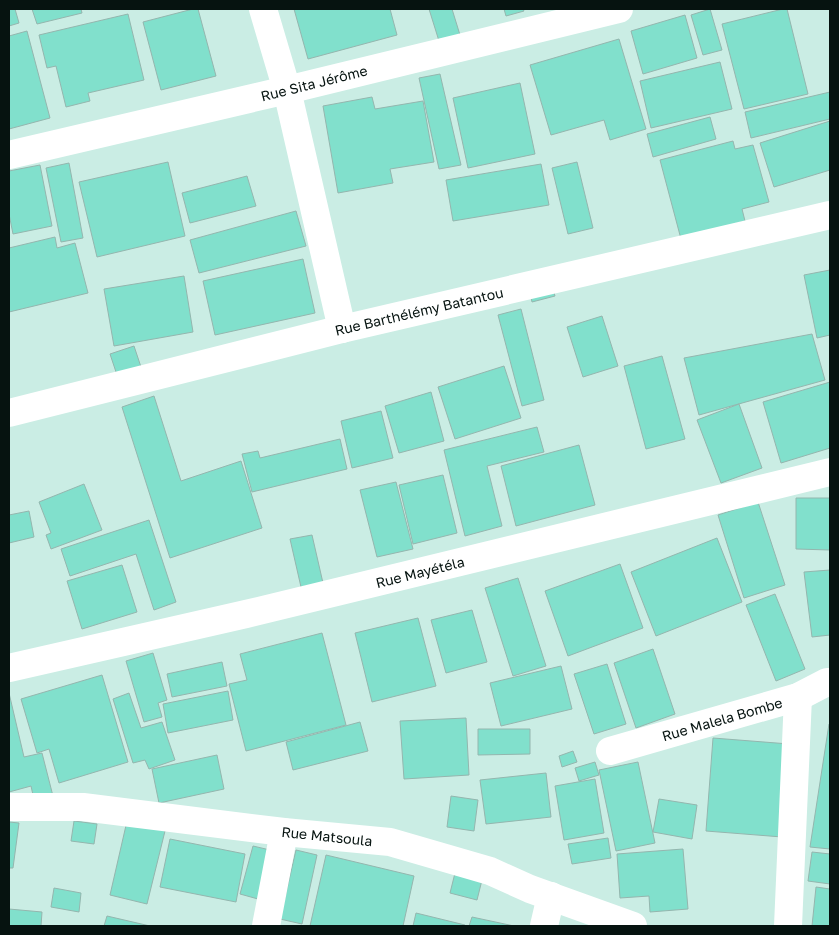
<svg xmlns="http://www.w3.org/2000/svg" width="839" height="935" viewBox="0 0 839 935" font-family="'Golos Text',sans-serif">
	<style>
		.building { fill: #81e0cc; stroke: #94b6ae }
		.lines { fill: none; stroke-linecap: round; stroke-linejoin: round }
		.minor { stroke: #fff; stroke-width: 28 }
		.labels { text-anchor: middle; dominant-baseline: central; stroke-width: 5; stroke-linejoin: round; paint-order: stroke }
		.street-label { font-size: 14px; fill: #061310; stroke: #fff }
	</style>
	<rect width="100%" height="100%" fill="#caede4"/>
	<!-- building -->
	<g class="building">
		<polygon points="9,9 15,9 19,23 9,26"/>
		<polygon points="32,9 81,9 82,13 37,24"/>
		<polygon points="193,9 198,9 216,76 161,90 143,22"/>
		<polygon points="294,9 390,9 397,35 308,59"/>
		<polygon points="429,9 452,9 460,35 439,41"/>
		<polygon points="504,9 523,9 524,11 506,16"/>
		<polygon points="710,9 722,50 703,55 691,15"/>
		<polygon points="783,9 787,9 808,94 744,109 722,24"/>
		<polygon points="128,14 144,80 88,93 90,101 66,107 56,66 47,68 39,35"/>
		<polygon points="685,15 697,58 643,74 631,31"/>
		<polygon points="27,31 50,118 9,129 9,36"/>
		<polygon points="619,39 646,129 610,140 604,120 551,135 530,65"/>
		<polygon points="720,62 732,109 651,128 640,81"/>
		<polygon points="440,74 461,165 439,169 419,78"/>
		<polygon points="520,83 535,154 468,168 453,98"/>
		<polygon points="830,92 830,119 751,138 745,112"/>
		<polygon points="372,97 375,109 423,101 434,162 390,169 393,183 338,193 323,106"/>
		<polygon points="710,117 716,139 653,157 647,134"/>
		<polygon points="830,121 830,170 774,187 760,143"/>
		<polygon points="733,141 735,149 753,145 769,202 742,209 745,221 681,239 660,160"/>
		<polygon points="168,162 185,236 97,257 79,182"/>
		<polygon points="577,162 593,228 568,234 552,168"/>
		<polygon points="69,163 83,238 61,242 46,168"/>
		<polygon points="541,164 549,205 453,221 446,180"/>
		<polygon points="40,165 52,226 13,234 9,214 9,171"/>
		<polygon points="247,176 256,206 190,223 182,193"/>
		<polygon points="296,211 306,246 199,273 190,240"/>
		<polygon points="55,237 57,248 75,243 88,293 9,312 9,248"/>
		<polygon points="303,259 315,313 215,335 203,281"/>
		<polygon points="830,270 830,335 817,338 804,275"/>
		<polygon points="184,276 193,332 114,346 104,289"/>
		<polygon points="552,286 555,296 532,302 530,293"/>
		<polygon points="521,309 544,400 522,406 498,315"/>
		<polygon points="602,316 618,366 583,377 567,327"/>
		<polygon points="812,334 825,380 699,415 684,358"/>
		<polygon points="134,346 142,370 118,378 110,354"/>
		<polygon points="662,356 685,439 646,449 624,366"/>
		<polygon points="504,366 521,418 455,439 438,387"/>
		<polygon points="830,382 830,448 781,463 763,402"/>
		<polygon points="431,392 444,441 399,453 385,406"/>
		<polygon points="154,396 181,481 241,461 262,528 170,558 122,407"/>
		<polygon points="739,404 762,468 721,483 697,420"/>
		<polygon points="381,411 393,458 352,468 341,421"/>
		<polygon points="537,427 544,452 487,466 502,526 465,536 444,450"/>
		<polygon points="340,439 347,469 252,492 242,454 258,451 260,458"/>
		<polygon points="579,445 595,505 516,526 501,466"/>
		<polygon points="443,475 457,533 413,544 399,485"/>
		<polygon points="396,482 413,549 377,557 360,490"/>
		<polygon points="84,484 102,530 51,549 46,535 51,533 39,502"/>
		<polygon points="796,498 830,498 830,550 796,549"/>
		<polygon points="758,502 785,585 744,598 718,515"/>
		<polygon points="29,511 34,537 9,543 9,515"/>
		<polygon points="149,520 176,602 154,610 136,554 70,576 61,549"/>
		<polygon points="312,535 323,583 301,587 290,539"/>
		<polygon points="717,538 742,602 656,636 631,572"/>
		<polygon points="620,564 643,628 568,656 545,591"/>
		<polygon points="122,565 137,612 82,629 67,581"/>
		<polygon points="830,570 830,635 812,637 804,572"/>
		<polygon points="518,578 546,666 513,676 485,588"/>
		<polygon points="775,594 805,669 776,681 746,605"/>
		<polygon points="472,610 487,662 446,673 431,620"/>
		<polygon points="418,618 436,686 372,702 355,633"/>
		<polygon points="322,633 346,725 246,751 229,684 247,680 240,654"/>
		<polygon points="653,649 675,714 636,728 614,663"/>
		<polygon points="153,653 167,700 158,703 162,717 144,722 126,661"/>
		<polygon points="222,662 227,686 172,697 167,674"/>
		<polygon points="607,664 626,724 594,734 574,674"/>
		<polygon points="561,666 572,709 501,726 490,683"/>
		<polygon points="102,675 128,762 59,783 49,749 37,753 21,699"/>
		<polygon points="228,691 233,720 168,733 163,704"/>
		<polygon points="9,693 24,757 42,753 54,800 35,804 31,786 9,792"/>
		<polygon points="129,693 141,728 162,722 175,760 149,769 145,760 133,763 113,699"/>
		<polygon points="466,718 469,775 404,779 400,721"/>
		<polygon points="360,722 368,751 293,770 286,742"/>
		<polygon points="829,724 830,725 830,849 810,847"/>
		<polygon points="478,729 530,729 530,754 478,755"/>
		<polygon points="713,738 789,744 782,837 706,831"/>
		<polygon points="573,751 577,762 562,767 559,756"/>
		<polygon points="217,755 224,789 159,803 152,769"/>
		<polygon points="595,762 599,775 579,781 575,768"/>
		<polygon points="638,762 655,843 616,851 599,770"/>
		<polygon points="546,773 551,817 486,824 480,780"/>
		<polygon points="595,779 604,833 564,840 555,786"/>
		<polygon points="451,796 478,800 474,831 447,827"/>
		<polygon points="659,799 697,805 692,839 653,832"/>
		<polygon points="74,821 97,824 94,844 71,841"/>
		<polygon points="127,821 165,831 147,904 110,895"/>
		<polygon points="9,822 19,823 13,868 9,868"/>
		<polygon points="608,838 611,858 572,864 568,844"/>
		<polygon points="170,839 245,854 236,902 160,887"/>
		<polygon points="253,846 270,850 258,899 240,894"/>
		<polygon points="683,849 688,909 650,912 649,896 620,898 617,854"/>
		<polygon points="296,850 317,855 302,924 280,919"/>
		<polygon points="812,852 830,854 830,884 808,881"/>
		<polygon points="326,855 414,876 403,926 310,926"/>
		<polygon points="455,873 482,880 477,900 450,893"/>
		<polygon points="816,887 830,889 830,926 812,926"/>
		<polygon points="54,888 81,893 79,912 51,907"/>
		<polygon points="9,909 42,912 41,926 9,926"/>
		<polygon points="416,913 465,925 465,926 413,926"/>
		<polygon points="107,916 150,926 104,926"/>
		<polygon points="472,917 514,926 469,926"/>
	</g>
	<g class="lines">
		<!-- minor -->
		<g class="minor">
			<polyline points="263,9 287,90 342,329"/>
			<polyline points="9,155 287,90 619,9"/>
			<polyline points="9,413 342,329 830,215"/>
			<polyline points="9,668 246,614 830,472"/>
			<polyline points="610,751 798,697 827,682 830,682"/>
			<polyline points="9,807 83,807 284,832 390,842 490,871 530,889 633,926"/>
			<polyline points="266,926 284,832"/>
			<polyline points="544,926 551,896"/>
			<polyline points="788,926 798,697"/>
		</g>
	</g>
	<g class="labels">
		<!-- street labels -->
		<g class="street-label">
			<text transform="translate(314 83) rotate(-14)">Rue Sita Jérôme</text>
			<text transform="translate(419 311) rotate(-13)">Rue Barthélémy Batantou</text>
			<text transform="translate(420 572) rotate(-14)">Rue Mayétéla</text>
			<text transform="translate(722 719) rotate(-16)">Rue Malela Bombe</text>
			<text transform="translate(327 836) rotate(6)">Rue Matsoula</text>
		</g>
	</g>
	<!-- border -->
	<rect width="839" height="935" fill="none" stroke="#061310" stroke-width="20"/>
</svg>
